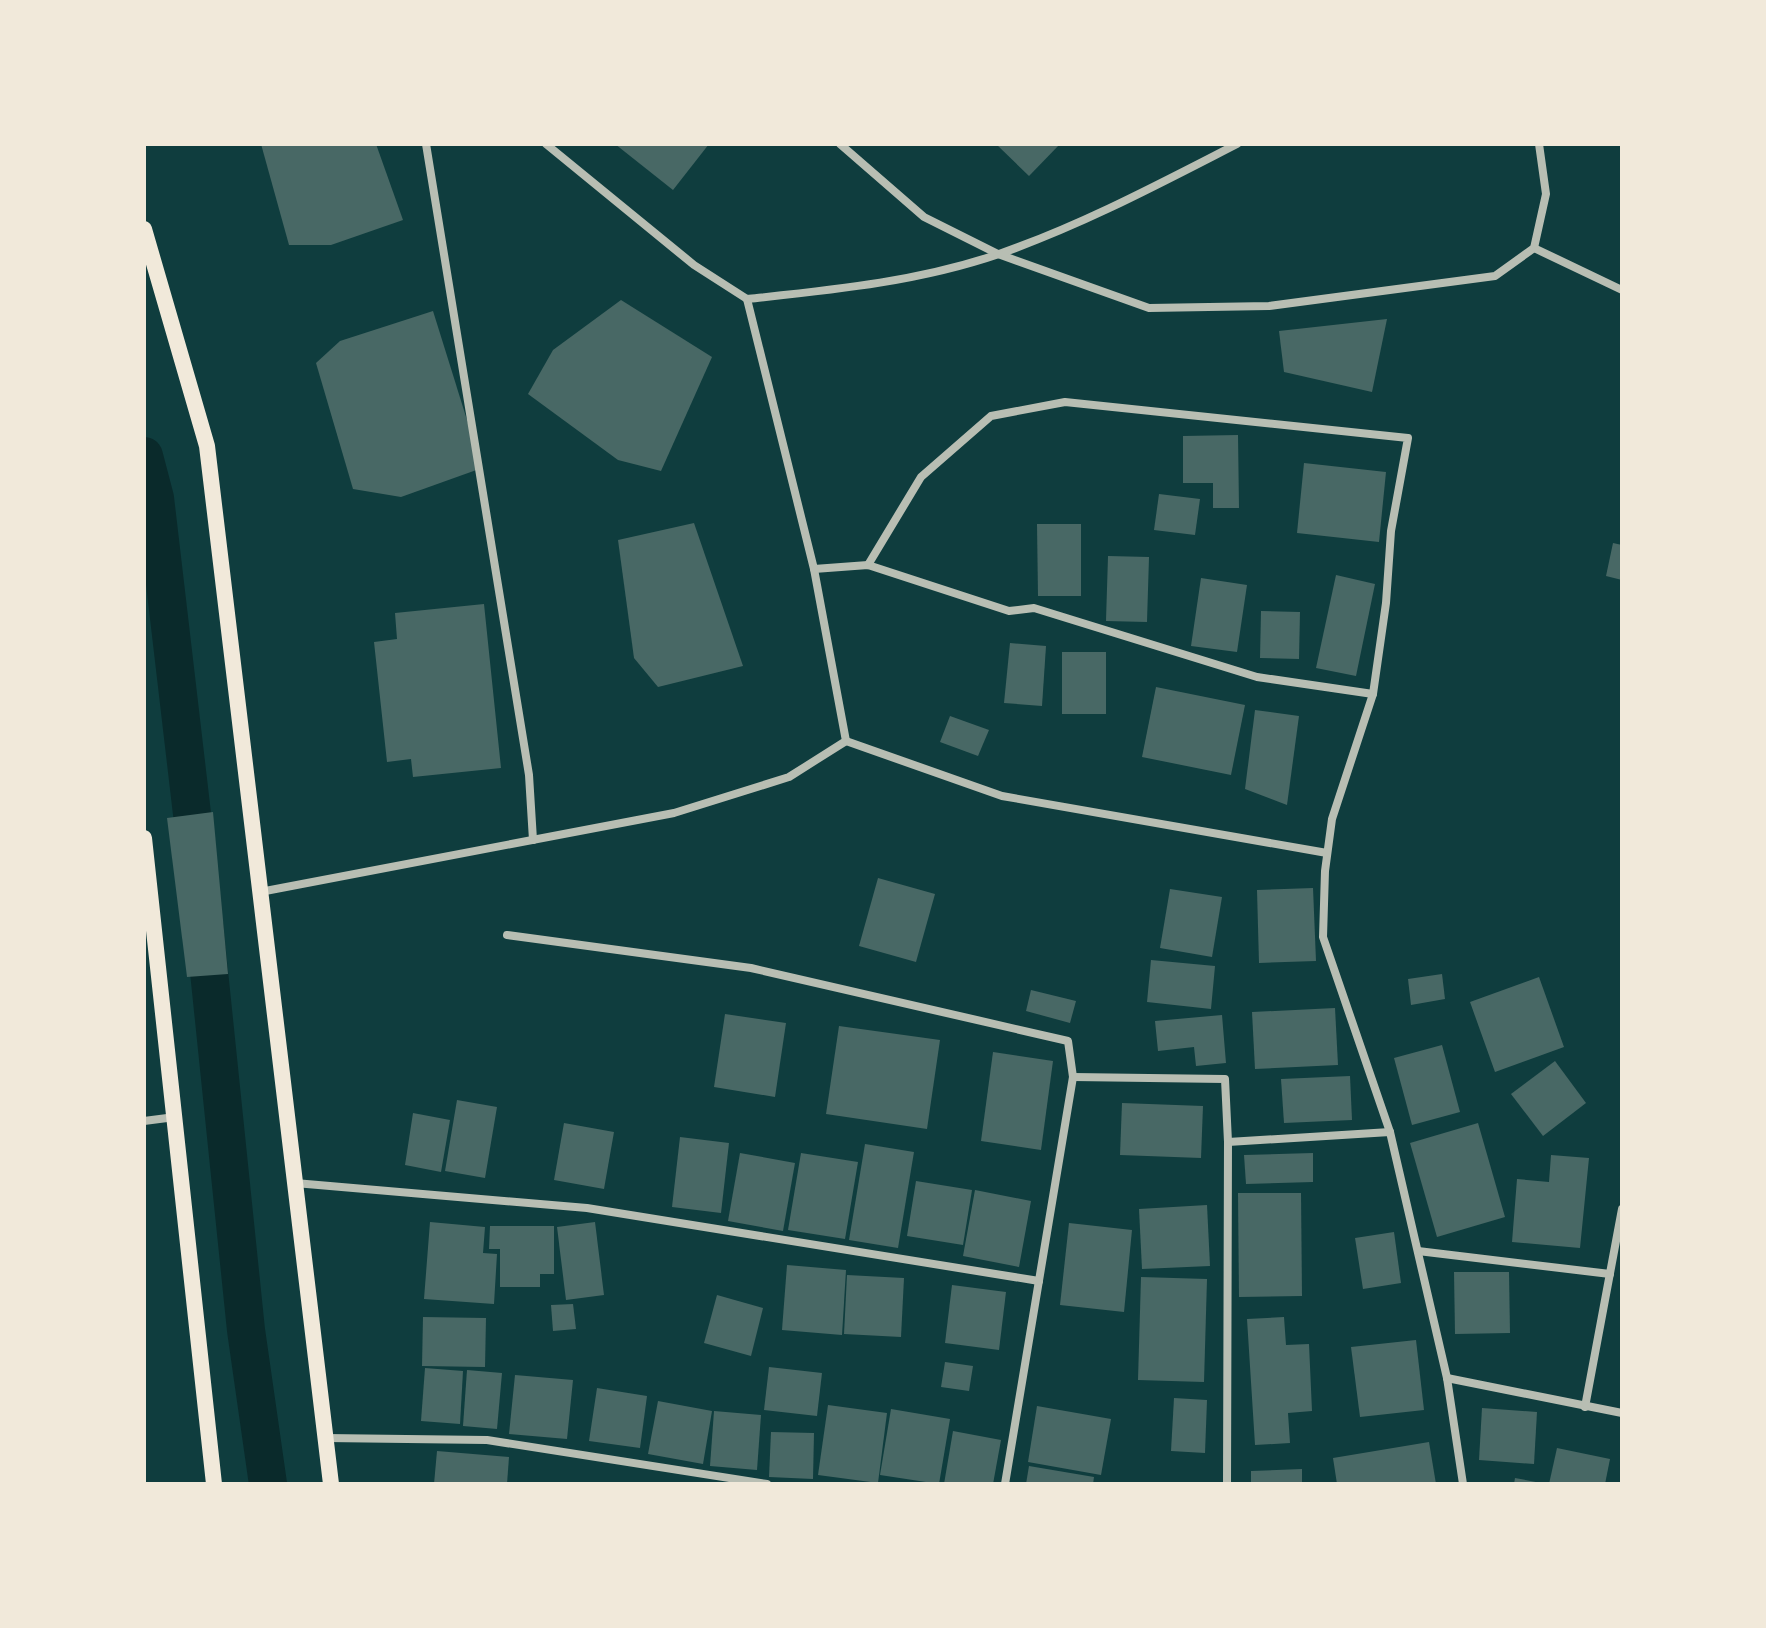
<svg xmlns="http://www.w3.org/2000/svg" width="1766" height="1628" viewBox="0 0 1766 1628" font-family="'Noto Sans',sans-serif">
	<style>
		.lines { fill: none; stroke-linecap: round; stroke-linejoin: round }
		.canal { stroke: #0a2a2b; stroke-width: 38 }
		.building { fill: #486865 }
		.minor { stroke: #b8beb3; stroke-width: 8 }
		.secondary { stroke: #f1e9da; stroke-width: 16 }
	</style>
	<rect width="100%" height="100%" fill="#0f3d3e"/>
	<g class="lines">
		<!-- canal -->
		<g class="canal">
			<polyline points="144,456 155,498 198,865"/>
			<polyline points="204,923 246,1330 268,1484"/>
		</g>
	</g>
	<!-- building -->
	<g class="building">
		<polygon points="261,144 376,144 403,220 331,245 289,245"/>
		<polygon points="615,144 709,144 673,190"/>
		<polygon points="996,144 1060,144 1029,176"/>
		<polygon points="621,300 712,357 661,471 618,460 528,394 553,350"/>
		<polygon points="433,311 482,468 401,497 353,489 316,363 340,341"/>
		<polygon points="1387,319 1372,392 1284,372 1279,331"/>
		<polygon points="1238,435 1239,508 1213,508 1213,483 1183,483 1183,436"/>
		<polygon points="1304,463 1386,472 1379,542 1297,533"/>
		<polygon points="1159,494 1200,499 1195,535 1154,530"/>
		<polygon points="694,523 743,666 658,687 634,658 618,540"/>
		<polygon points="1037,524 1081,524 1081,596 1038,596"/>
		<polygon points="1613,543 1622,545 1622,580 1606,576"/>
		<polygon points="1108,556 1149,557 1147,622 1106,621"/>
		<polygon points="1336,575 1375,584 1356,676 1316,668"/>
		<polygon points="1201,578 1247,585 1237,652 1191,646"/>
		<polygon points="484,604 501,768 413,777 411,759 387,762 374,642 397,639 395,613"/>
		<polygon points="1261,611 1300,612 1299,659 1260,658"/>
		<polygon points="1010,643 1046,646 1042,706 1004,703"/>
		<rect x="1062" y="652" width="44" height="62"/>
		<polygon points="1156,687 1245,705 1231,775 1142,757"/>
		<polygon points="1255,710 1299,716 1287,805 1245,789"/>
		<polygon points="950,716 989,730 978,756 940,742"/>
		<polygon points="213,812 228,974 187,977 167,818"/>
		<polygon points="878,878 935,894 916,962 859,946"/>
		<polygon points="1313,888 1316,961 1259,963 1257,890"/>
		<polygon points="1170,889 1222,897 1212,957 1160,948"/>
		<polygon points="1151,960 1215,966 1211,1009 1147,1002"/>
		<polygon points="1442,974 1445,999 1411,1005 1408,979"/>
		<polygon points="1539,977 1564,1047 1495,1072 1470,1002"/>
		<polygon points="1031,990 1076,1001 1070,1023 1026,1011"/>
		<polygon points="1335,1008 1338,1065 1255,1069 1252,1012"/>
		<polygon points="725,1014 786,1023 775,1097 714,1087"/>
		<polygon points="1222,1015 1226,1063 1196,1066 1194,1047 1158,1051 1155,1021"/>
		<polygon points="839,1026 940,1040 927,1129 826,1114"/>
		<polygon points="1442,1045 1460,1112 1412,1125 1394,1058"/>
		<polygon points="993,1052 1053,1061 1041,1150 981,1141"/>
		<polygon points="1555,1061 1586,1103 1543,1136 1511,1094"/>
		<polygon points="1350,1076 1352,1120 1284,1123 1281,1079"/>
		<polygon points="457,1100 497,1107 485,1178 445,1171"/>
		<polygon points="1122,1103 1203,1106 1201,1158 1120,1155"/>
		<polygon points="413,1113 450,1120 441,1172 405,1165"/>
		<polygon points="564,1123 614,1132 604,1189 554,1180"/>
		<polygon points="1478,1123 1505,1217 1437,1237 1410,1143"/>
		<polygon points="680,1137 729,1143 721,1213 672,1207"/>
		<polygon points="865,1144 914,1152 898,1248 849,1240"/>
		<polygon points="740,1153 795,1163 783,1231 728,1221"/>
		<polygon points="801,1153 858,1162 845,1239 788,1230"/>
		<polygon points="1313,1153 1313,1182 1246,1184 1244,1155"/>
		<polygon points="1551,1155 1589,1158 1580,1248 1512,1242 1517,1179 1549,1182"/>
		<polygon points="916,1181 972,1190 963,1245 907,1236"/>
		<polygon points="975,1190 1031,1201 1019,1267 963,1256"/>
		<polygon points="1238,1193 1301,1193 1302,1296 1239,1297"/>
		<polygon points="1207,1205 1210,1266 1142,1269 1139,1209"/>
		<polygon points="430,1222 485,1227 483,1253 497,1254 494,1304 424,1299"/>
		<polygon points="595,1222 604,1295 566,1300 557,1227"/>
		<polygon points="1069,1223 1132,1230 1124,1312 1060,1305"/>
		<polygon points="490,1226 554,1226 554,1274 540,1274 540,1287 500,1287 500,1249 489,1249"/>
		<polygon points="1394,1232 1401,1283 1363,1289 1355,1238"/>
		<polygon points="787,1265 846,1270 842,1335 782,1330"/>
		<polygon points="1454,1272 1509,1272 1510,1333 1455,1334"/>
		<polygon points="847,1275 904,1278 901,1337 844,1334"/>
		<polygon points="1141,1277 1207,1279 1204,1382 1138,1380"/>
		<polygon points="952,1285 1006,1292 999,1350 945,1343"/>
		<polygon points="717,1295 763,1308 751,1356 704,1343"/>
		<polygon points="573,1304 576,1329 553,1331 551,1305"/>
		<polygon points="423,1317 486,1318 485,1367 422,1366"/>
		<polygon points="1284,1317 1286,1345 1309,1344 1312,1411 1288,1413 1290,1443 1255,1445 1247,1319"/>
		<polygon points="1416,1340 1424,1410 1360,1417 1351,1347"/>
		<polygon points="945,1362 973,1366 969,1391 941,1387"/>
		<polygon points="769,1367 822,1373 817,1416 764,1410"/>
		<polygon points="425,1368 463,1371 460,1424 421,1421"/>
		<polygon points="467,1370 502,1373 497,1429 463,1426"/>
		<polygon points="515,1375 573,1380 567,1439 509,1434"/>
		<polygon points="597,1388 647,1396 640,1448 589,1441"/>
		<polygon points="1174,1398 1207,1400 1205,1453 1171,1451"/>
		<polygon points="658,1401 712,1411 703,1464 648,1454"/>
		<polygon points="828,1405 887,1413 878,1483 818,1475"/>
		<polygon points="1037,1406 1111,1419 1101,1475 1028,1462"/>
		<polygon points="1482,1408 1537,1412 1534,1464 1479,1460"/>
		<polygon points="891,1409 950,1419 939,1484 880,1475"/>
		<polygon points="714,1411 761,1415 757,1470 710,1466"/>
		<polygon points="953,1431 1001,1440 993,1484 944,1484"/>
		<polygon points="771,1432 814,1433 813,1479 769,1477"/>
		<polygon points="1429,1442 1436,1484 1337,1484 1333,1458"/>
		<polygon points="1557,1448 1610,1459 1605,1484 1549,1484"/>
		<polygon points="437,1451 509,1457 507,1484 434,1484"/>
		<polygon points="1029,1466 1094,1477 1093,1484 1026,1484"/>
		<polygon points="1302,1469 1302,1484 1251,1484 1251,1471"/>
		<polygon points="1515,1478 1541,1483 1541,1484 1514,1484"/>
	</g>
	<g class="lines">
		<!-- minor -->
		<g class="minor">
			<polyline points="426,144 529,775 533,840"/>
			<path d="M 546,144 L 694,265 L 747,299 C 832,290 917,282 999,254 C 1082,225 1159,184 1237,144"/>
			<polyline points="840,144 924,217 998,254 1149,308 1269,306 1495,276 1534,248 1546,194 1539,144"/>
			<polyline points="1534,248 1622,290"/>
			<polyline points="747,299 814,569 868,565 1009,611 1034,608 1257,677 1373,694"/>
			<polyline points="868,565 921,477 991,416 1065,402 1408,438 1391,531 1386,603 1373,694 1332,819 1325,871 1323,937 1390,1132 1447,1378 1463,1484"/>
			<polyline points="846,741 1002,796 1327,853"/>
			<polyline points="260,892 674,813 789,777 846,741 814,569"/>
			<polyline points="507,935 751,968 1068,1041 1073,1077 1005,1484"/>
			<polyline points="1073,1077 1225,1079 1228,1142 1227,1484"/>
			<polyline points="144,1121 175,1117"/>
			<polyline points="1228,1142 1390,1132"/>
			<polyline points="295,1183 587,1208 1039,1281"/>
			<polyline points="1418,1251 1610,1274"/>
			<polyline points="1447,1378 1622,1413"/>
			<polyline points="1585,1407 1622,1209"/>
			<polyline points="326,1438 487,1440 767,1484"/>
		</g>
		<!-- secondary -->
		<g class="secondary">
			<polyline points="144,229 207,446 331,1484"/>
			<polyline points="144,838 214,1484"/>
		</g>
	</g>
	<!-- border -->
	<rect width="1766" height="1628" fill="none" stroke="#f1e9da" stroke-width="292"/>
</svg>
